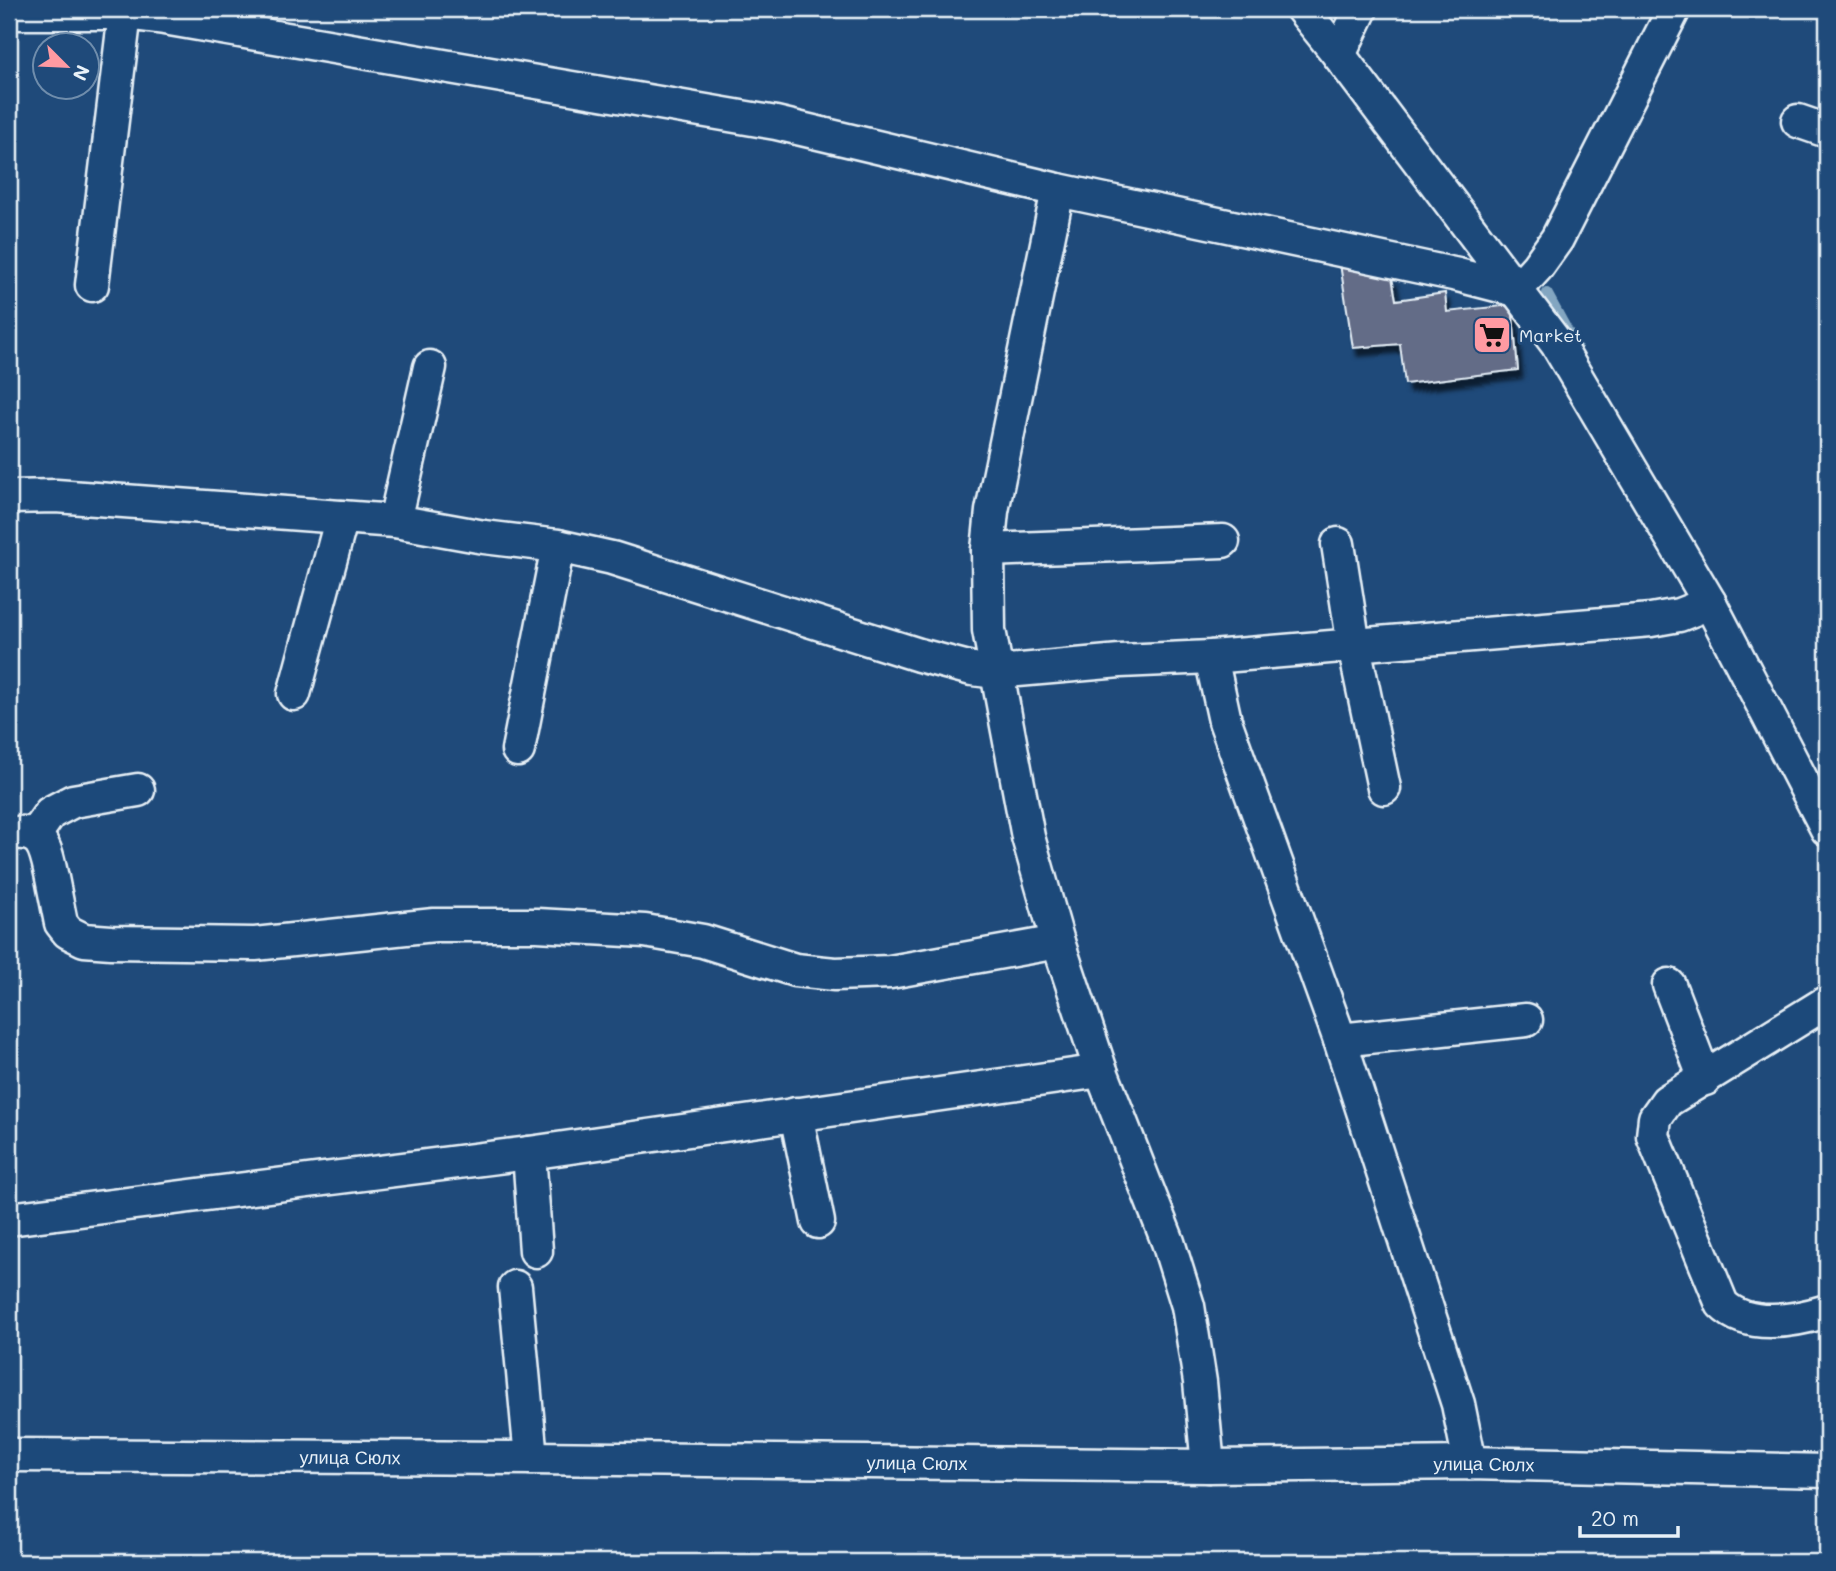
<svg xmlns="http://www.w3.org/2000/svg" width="1836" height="1571" viewBox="0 0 1836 1571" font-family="Mali,sans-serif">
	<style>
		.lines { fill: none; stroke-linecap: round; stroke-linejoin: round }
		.stream { stroke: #83a6c1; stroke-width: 10 }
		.building { fill: #646c87; stroke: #e8f1f8; stroke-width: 2; filter: url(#shadow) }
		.street-casing { stroke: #e8f1f8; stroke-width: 37 }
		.street { stroke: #1f4a7a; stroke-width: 32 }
		.labels { text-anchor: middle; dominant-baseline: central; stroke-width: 6; stroke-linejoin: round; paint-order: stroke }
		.poi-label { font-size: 18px; fill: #e8f1f8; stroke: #1f4a7a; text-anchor: start }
		.street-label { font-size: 18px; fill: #e8f1f8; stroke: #1f4a7a }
	</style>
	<defs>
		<filter id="shadow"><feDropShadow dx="4.5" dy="8" stdDeviation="2" flood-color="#0009"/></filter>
	</defs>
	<rect width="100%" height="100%" fill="#1f4a7a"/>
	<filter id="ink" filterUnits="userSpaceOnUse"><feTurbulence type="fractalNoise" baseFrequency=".0143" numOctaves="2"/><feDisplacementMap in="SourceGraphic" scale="14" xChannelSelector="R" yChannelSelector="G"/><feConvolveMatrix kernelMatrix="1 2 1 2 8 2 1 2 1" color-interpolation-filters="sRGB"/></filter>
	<g filter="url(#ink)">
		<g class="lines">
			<!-- stream -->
			<polyline class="stream" points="1547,293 1577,348"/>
		</g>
		<!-- building -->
		<polygon class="building" points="1340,264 1392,277 1396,300 1445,293 1447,312 1512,305 1518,370 1405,384 1400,344 1353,348"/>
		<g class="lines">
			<!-- street casing -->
			<g class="street-casing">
				<g id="street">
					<polyline points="1302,9 1339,55 1557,344 1710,603 1827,829"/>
					<polyline points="9,13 125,13 164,18 776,123 1058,190 1458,275 1516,290"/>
					<polyline points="1339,55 1361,9"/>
					<polyline points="1798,121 1827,131"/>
					<polyline points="1058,190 992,511 988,550 989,630 1028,837 1058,942 1101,1071 1168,1242 1188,1306 1200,1382 1208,1466"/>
					<polyline points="92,285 125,13"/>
					<polyline points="1516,290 1537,267 1557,239 1674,9"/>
					<polyline points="9,497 56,496 395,521 484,537 558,546 612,558 919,655 972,669 997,672 1120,661 1211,657 1651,620 1679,615 1710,603"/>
					<polyline points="395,521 430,367"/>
					<polyline points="1338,544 1354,646 1384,788"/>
					<polyline points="988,550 1223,541"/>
					<polyline points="1211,657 1225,721 1340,1040 1458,1404 1470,1463"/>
					<polyline points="294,694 342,517"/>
					<polyline points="518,750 558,546"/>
					<path d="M 9,834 C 44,827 46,851 52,878 C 55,893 58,908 61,923 L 68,932 L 84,940 L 111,942 L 255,944 L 434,925 L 537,925 L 645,931 L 703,941 L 795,970 L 835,974 L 890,972 L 1058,942"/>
					<polyline points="34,836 50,813 73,801 138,790"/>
					<polyline points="1669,985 1705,1079"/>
					<path d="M 1827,1002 L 1667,1101 L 1655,1118 L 1653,1136 L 1722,1304 C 1748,1330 1795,1321 1827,1311"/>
					<polyline points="1340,1040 1526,1020"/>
					<polyline points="796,1114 818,1222"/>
					<polyline points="529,1153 536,1251"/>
					<polyline points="9,1219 529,1153 1101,1071"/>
					<polyline points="515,1287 531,1458"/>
					<path id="s1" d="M 9,1455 L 531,1458 L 1208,1466 L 1470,1463 L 1827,1471"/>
				</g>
			</g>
			<!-- street -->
			<use href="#street" class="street"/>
		</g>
	</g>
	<!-- icons -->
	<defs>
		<g id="supermarket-square" transform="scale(2.0125)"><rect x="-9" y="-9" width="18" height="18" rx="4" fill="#ff9aa2" stroke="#1f4a7a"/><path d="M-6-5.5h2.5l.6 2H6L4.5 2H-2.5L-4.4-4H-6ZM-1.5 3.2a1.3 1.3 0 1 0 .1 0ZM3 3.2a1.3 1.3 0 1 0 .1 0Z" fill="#111"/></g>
	</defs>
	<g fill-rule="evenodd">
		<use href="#supermarket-square" x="1492" y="335"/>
	</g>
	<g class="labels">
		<!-- poi labels -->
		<g class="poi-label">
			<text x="1519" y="335">Market</text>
		</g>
		<!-- street labels -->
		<g class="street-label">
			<text stroke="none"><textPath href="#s1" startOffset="341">улица Сюлх</textPath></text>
			<text stroke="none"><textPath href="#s1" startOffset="908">улица Сюлх</textPath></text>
			<text stroke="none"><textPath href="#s1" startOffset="1475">улица Сюлх</textPath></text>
		</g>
	</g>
	<!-- margin -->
	<rect width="1836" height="1571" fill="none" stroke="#1f4a7a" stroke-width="35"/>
	<rect x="18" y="18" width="1801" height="1536" fill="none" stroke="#e8f1f8" stroke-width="2.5" filter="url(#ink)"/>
	<!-- north arrow -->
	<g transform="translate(66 66) rotate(114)"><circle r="33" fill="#1f4a7a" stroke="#6f8dac" stroke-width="2"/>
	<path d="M0-5L12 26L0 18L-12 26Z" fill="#ff9aa2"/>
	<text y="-10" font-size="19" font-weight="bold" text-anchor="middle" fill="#e8f1f8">N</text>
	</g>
	<!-- scale -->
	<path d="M1580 1526v10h98v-10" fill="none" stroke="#e8f1f8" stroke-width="3.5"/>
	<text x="1591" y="1526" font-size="21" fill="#e8f1f8" stroke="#1f4a7a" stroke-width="5" paint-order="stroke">20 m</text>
</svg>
